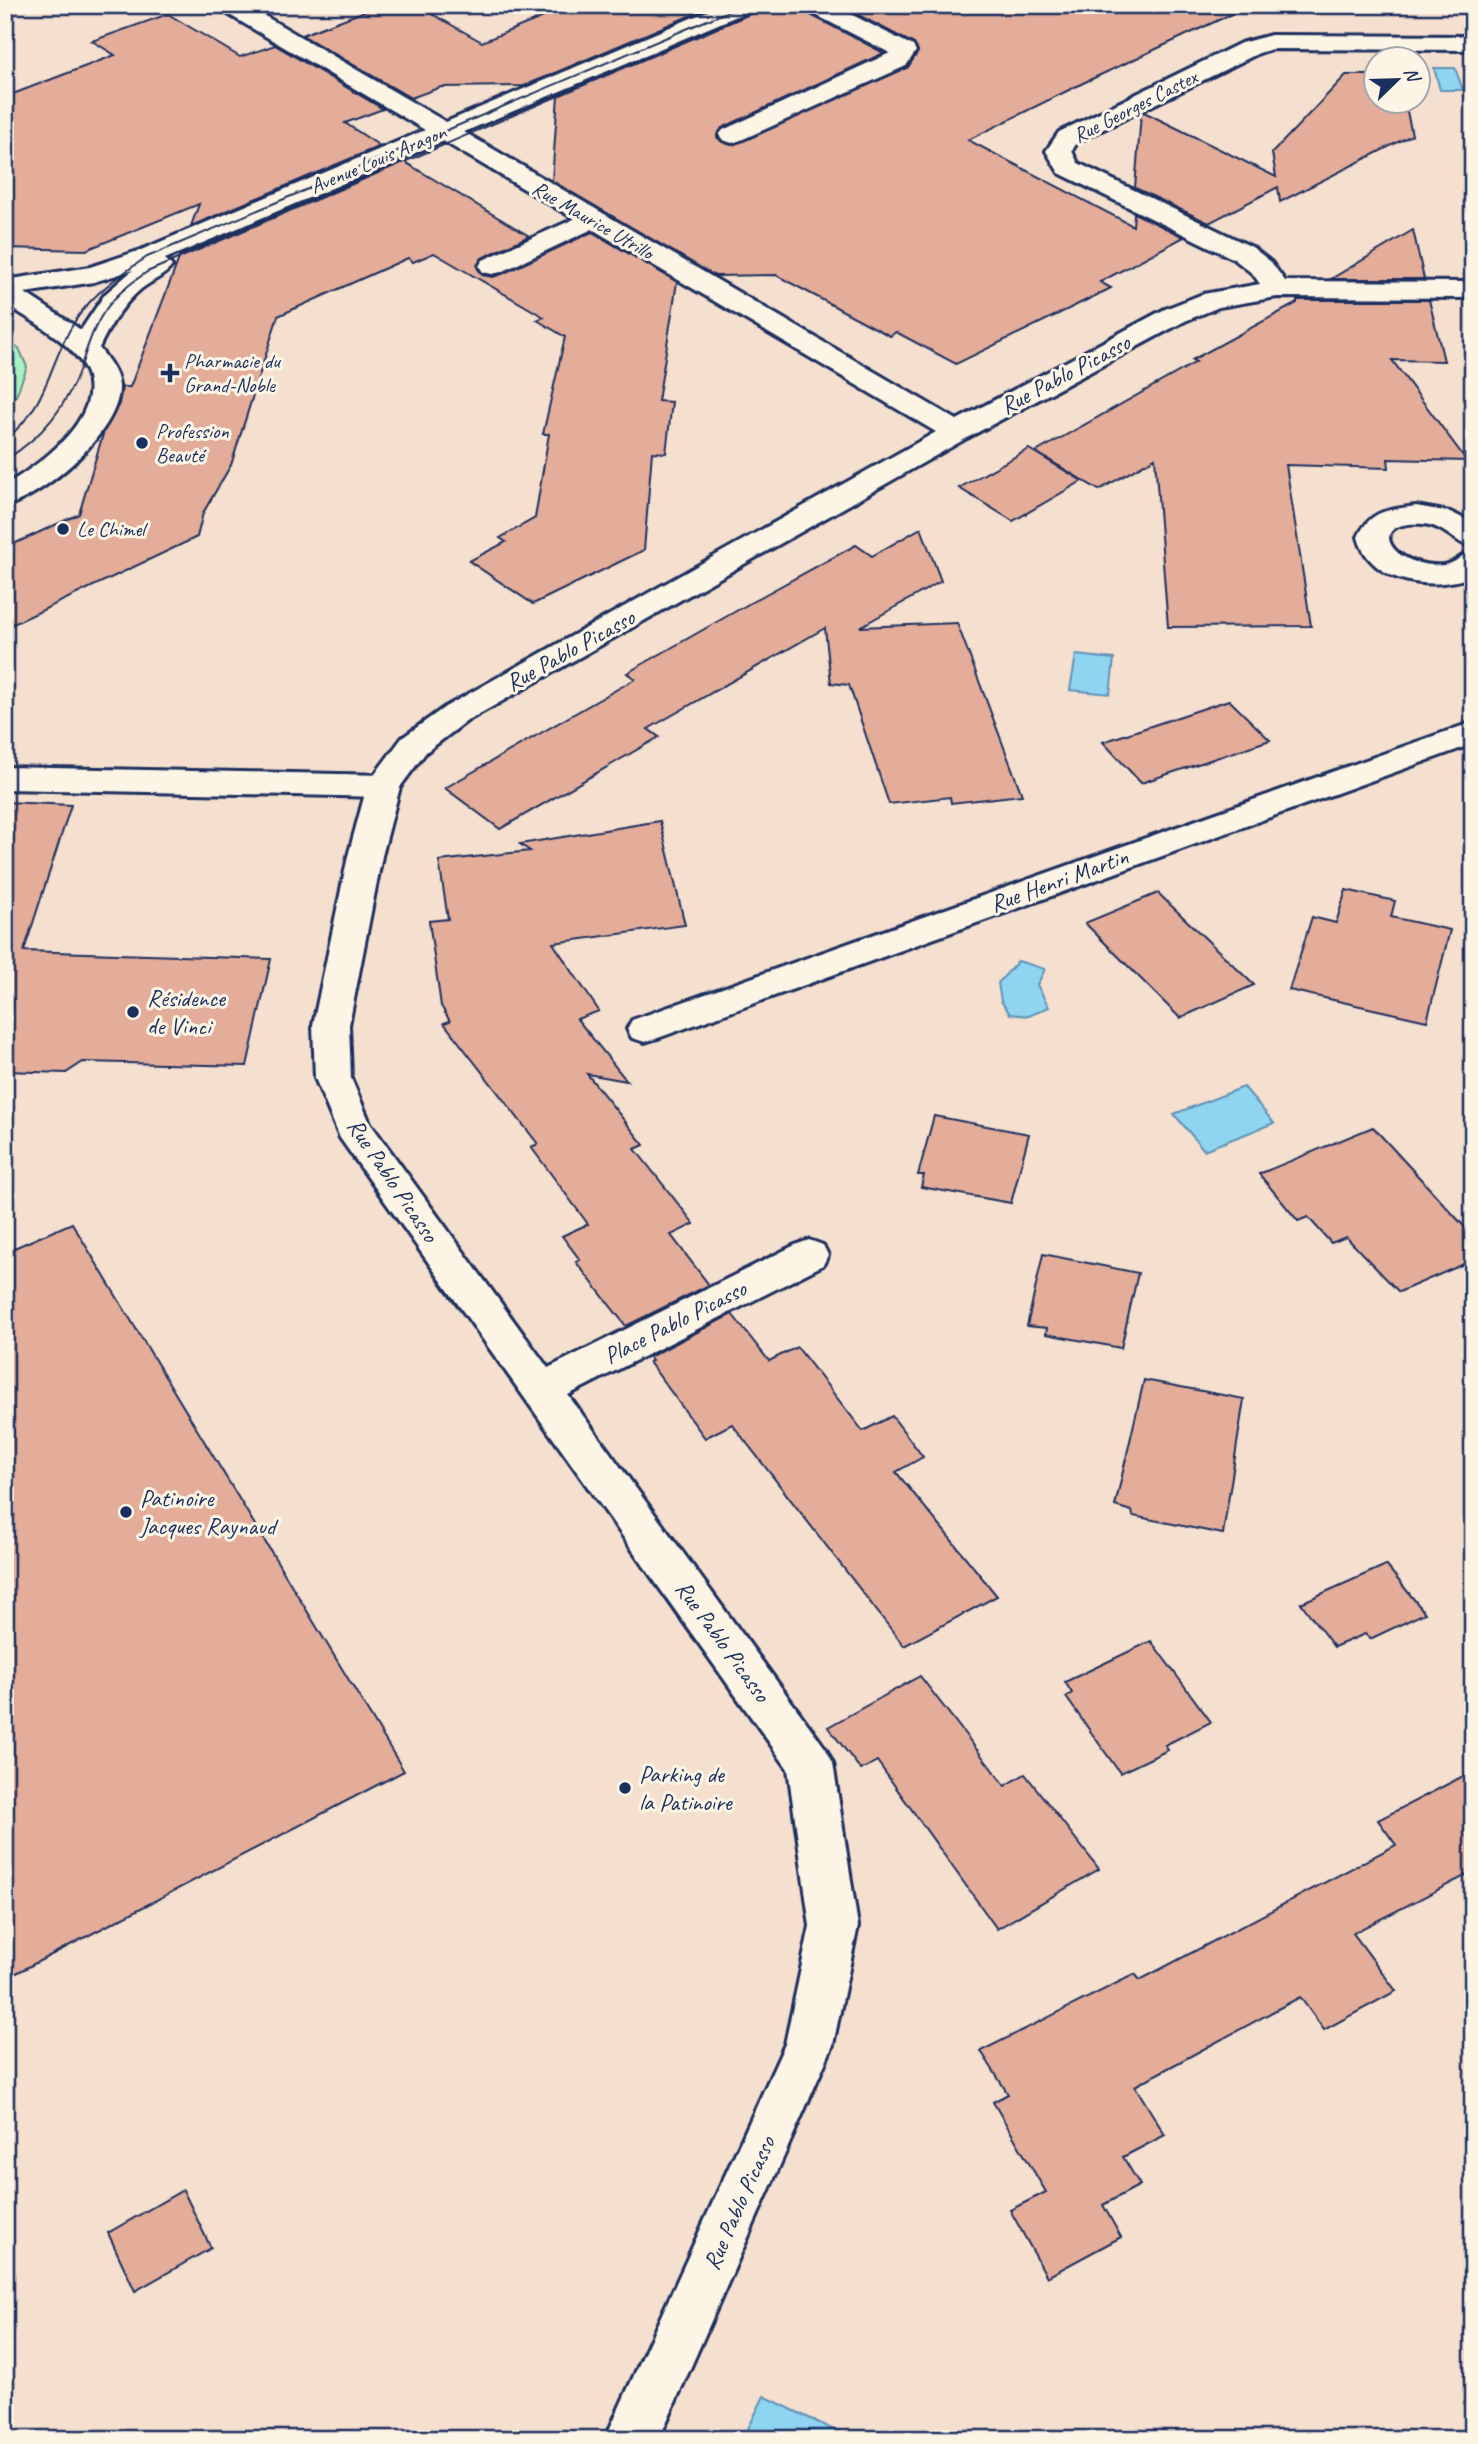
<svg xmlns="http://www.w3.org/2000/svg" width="1478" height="2444" viewBox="0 0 1478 2444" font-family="Caveat,sans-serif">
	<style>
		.green { fill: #a8f1be; stroke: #62908e; stroke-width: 2 }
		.water { fill: #8fd4f1; stroke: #6192b6; stroke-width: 2 }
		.building { fill: #e4ad9a; stroke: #1b2f5e; stroke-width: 2 }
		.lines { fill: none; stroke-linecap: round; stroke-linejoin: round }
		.lane-casing { stroke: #1b2f5e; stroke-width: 6 }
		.street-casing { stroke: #1b2f5e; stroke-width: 6 }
		.lane { fill: #fcf5e5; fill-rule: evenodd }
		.street { fill: #fcf5e5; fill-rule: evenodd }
		.tram { stroke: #1b2f5e; stroke-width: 2 }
		.poi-dot { fill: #1b2f5e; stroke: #fcf5e5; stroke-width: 2.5 }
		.labels { text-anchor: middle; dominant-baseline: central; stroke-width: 6; stroke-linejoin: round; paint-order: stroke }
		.far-street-label { font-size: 21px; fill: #1b2f5e; stroke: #fcf5e5 }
		.far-poi-label { font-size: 21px; fill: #1b2f5e; stroke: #fcf5e5; text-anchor: start }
		.street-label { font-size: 24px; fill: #1b2f5e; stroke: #fcf5e5 }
		.poi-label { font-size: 24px; fill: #1b2f5e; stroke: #fcf5e5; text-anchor: start }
	</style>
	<rect width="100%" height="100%" fill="#f5dfce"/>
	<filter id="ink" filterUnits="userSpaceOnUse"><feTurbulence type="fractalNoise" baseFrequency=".0143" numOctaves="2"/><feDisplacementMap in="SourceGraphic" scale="14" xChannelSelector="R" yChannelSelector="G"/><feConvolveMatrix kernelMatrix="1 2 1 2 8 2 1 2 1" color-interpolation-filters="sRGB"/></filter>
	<g filter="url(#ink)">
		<!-- green -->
		<polygon class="green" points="5,344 19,348 27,367 16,396 5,397"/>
		<!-- water -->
		<g class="water">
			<polygon points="1434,68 1455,68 1463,90 1440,90"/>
			<polygon points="1076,655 1114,659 1110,694 1070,690"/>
			<polygon points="1018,961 1045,969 1037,985 1049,1007 1029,1016 1010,1014 1001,1001 998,983"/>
			<polygon points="1244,1087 1274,1123 1204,1150 1174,1114"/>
			<polygon points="764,2396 852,2439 743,2439"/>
		</g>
		<!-- building -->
		<g class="building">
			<polygon points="381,5 416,5 482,42 573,5 715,5 524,86 441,87 411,98 302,35"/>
			<polygon points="757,5 800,5 805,12 884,53 722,128 717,137 722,142 731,145 908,67 918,52 914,44 839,5 1251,5 1083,83 968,140 1133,226 1134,213 1184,237 1100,282 1111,288 1105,291 956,364 896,332 890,336 776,275 715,276 552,181 558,95 752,12"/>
			<polygon points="168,14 240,57 275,45 383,109 345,123 380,146 191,226 199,204 86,250 5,248 5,97 115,55 92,41"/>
			<polygon points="1346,75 1376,75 1376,102 1405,102 1412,135 1280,202 1278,187 1209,223 1135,188 1141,114 1144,112 1276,177 1272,153"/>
			<polygon points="403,161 529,236 482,258 477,267 482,275 493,277 502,274 592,232 677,282 658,401 672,402 666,453 652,452 644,550 533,604 469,561 506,542 500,538 535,518 549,434 543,434 565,337 537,320 544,317 434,253 413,262 408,258 278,316 231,465 203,513 197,537 5,628 5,548 79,514 104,431 119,404 122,387 130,387 180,256"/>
			<polygon points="1413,230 1424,279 1331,279"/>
			<polygon points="1297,300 1429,300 1444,361 1392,360 1467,461 1388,459 1389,468 1286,465 1311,626 1168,627 1155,458 1099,490 1036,452 1196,362 1192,360 1297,303"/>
			<polygon points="1029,449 1082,481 1013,521 959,488"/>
			<polygon points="921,528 941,581 860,627 957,623 1022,795 951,803 950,797 889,804 849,685 831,683 825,628 648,729 659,737 500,829 445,788 635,679 627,673 766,594 856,545 872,556"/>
			<polygon points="1229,700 1270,740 1141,783 1103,742"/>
			<polygon points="5,802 71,805 24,951 271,959 247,1066 83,1062 66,1073 5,1071"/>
			<polygon points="660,821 685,925 553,943 599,1011 577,1019 627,1081 587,1074 644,1145 635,1149 694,1224 671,1235 709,1285 626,1326 576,1262 580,1260 562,1236 588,1224 531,1147 538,1144 444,1023 450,1021 441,1006 429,921 448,919 439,861 530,851 520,844"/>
			<polygon points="1346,890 1395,901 1391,917 1450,930 1427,1021 1289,990 1312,917 1336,923"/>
			<polygon points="1158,893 1254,985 1180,1018 1085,923"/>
			<polygon points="934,1116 1029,1134 1011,1203 921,1187 924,1175 918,1175"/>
			<polygon points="1373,1127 1473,1236 1473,1260 1399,1292 1346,1237 1331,1243 1308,1217 1298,1221 1259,1174"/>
			<polygon points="72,1223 404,1771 5,1979 5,1252"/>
			<polygon points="1043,1254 1138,1273 1121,1348 1046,1334 1047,1328 1027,1326"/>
			<polygon points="732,1314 769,1361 797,1347 863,1431 892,1416 923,1457 896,1472 997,1596 904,1646 732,1424 705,1438 649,1362 652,1361 649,1357"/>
			<polygon points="1144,1380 1244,1399 1223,1534 1133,1516 1132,1511 1115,1506"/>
			<polygon points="1386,1565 1425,1613 1370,1639 1365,1634 1334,1647 1301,1603"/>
			<polygon points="1151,1641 1211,1722 1165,1745 1168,1750 1120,1773 1066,1697 1072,1693 1065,1682"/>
			<polygon points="920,1676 1005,1786 1025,1774 1099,1869 997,1929 877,1761 861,1770 828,1727"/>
			<polygon points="1473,1771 1473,1872 1353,1933 1396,1991 1324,2030 1300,1997 1135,2086 1165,2135 1123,2157 1140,2185 1103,2205 1121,2237 1047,2277 1010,2210 1046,2192 993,2102 1008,2094 981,2051 1135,1974 1140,1980 1396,1845 1378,1820"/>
			<polygon points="183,2190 211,2248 135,2291 108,2233"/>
		</g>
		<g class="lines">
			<!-- lane casing -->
			<g class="lane-casing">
				<g id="lane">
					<polygon points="802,5 833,5 913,46 916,51 906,66 741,140 732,143 723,140 719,135 723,130 890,53 806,10"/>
					<polygon points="592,211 601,213 605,219 601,225 501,272 492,274 483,272 479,266 483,260"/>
					<polygon points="1473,722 1473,744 658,1038 645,1042 632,1038 627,1029 632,1020"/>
					<polygon points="5,767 384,775 396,778 401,786 396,794 384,797 5,789"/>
				</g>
			</g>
			<!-- street casing -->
			<g class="street-casing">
				<g id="street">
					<path d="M 217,5 L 246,5 L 446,122 L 722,5 L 755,5 L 751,10 L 464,132 L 957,420 L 1165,309 L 1203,294 L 1260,284 L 1253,274 L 1234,259 L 1059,173 L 1046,151 L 1059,132 L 1241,43 L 1271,35 L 1473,36 L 1473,50 L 1272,49 L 1259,53 L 1077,142 L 1072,151 L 1078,163 L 1252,247 L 1271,262 L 1285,281 L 1473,282 L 1473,298 L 1277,297 L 1219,307 L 1185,321 L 967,438 L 467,721 L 426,752 L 400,787 L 382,856 L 349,1025 L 351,1078 L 370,1123 L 548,1368 L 795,1245 L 809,1240 L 823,1245 L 828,1255 L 823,1265 L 568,1395 L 826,1749 L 833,1763 L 858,1926 L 833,2045 L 659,2439 L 605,2439 L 785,2044 L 810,1926 L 788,1769 L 340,1138 L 315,1078 L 313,1025 L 348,856 L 367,786 L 372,778 L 402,738 L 445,707 L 936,432 L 443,141 L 165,259 L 172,266 C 165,276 151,281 141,289 C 122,305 110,325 99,348 C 107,358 118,372 119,386 C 121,430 45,496 5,506 L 5,485 C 44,463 118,407 78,358 C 59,335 31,320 5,304 L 5,280 L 90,267 L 141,250 L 425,130 L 221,10 ZM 133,270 L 105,294 L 81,330 L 25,293 L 94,282 Z"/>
					<path d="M 1416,506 L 1450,512 L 1471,522 L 1473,548 C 1455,543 1444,526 1424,524 C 1363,519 1390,569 1444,565 C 1456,564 1461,554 1473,551 L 1473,576 C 1433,592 1370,584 1358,537 C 1371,509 1389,510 1416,506 Z"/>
				</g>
			</g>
			<!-- lane -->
			<use href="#lane" class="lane"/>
			<!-- street -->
			<use href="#street" class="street"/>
			<!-- tram -->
			<g class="tram">
				<path d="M 5,440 C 50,404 47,365 75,321 C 93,293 120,275 147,257 L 743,5"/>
				<path d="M 5,460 C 42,437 66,408 81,366 C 87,348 93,328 104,312 C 115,295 131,283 147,272 L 771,5"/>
			</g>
		</g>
	</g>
	<!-- markers -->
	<g class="poi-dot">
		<path d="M166.5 362.5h7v7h7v7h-7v7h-7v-7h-7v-7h7z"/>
		<circle cx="142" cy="443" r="7"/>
		<circle cx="63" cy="529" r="7"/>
		<circle cx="133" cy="1012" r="7"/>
		<circle cx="126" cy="1512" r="7"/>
		<circle cx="625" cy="1788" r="7"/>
	</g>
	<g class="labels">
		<!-- far-street labels -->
		<g class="far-street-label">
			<text transform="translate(1135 106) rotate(-27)">Rue Georges Castex</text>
			<text transform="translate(378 159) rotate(-23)">Avenue Louis Aragon</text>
			<text transform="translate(593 220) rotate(30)">Rue Maurice Utrillo</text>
		</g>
		<!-- far-poi labels -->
		<g class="far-poi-label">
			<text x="184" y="361">Pharmacie du<tspan x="184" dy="24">Grand-Noble</tspan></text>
			<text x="156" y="431">Profession<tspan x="156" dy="24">Beauté</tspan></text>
			<text x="77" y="529">Le Chimel</text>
		</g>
		<!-- street labels -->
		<g class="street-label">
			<text transform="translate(1065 374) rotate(-28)">Rue Pablo Picasso</text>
			<text transform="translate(570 650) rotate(-29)">Rue Pablo Picasso</text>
			<text transform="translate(1059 880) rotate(-20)">Rue Henri Martin</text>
			<text transform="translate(393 1180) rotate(56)">Rue Pablo Picasso</text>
			<text transform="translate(675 1322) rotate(-27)">Place Pablo Picasso</text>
			<text transform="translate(723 1641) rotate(54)">Rue Pablo Picasso</text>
			<text transform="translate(739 2203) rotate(-66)">Rue Pablo Picasso</text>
		</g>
		<!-- poi labels -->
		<g class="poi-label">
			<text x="147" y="998">Résidence<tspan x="147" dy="28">de Vinci</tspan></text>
			<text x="140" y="1498">Patinoire<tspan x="140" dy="28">Jacques Raynaud</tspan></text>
			<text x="639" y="1774">Parking de<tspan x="639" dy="28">la Patinoire</tspan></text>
		</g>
	</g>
	<!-- margin -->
	<rect width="1478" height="2444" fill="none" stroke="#fcf5e5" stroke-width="28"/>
	<rect x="14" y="14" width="1450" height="2416" fill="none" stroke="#1b2f5e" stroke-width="2.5" filter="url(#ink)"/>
	<!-- north arrow -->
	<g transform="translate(1397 80) rotate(67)"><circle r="33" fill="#fcf5e5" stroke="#a2a6af" stroke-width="2"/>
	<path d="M0-5L12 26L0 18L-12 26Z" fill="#1b2f5e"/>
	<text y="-10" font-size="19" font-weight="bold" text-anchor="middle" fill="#1b2f5e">N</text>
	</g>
</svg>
